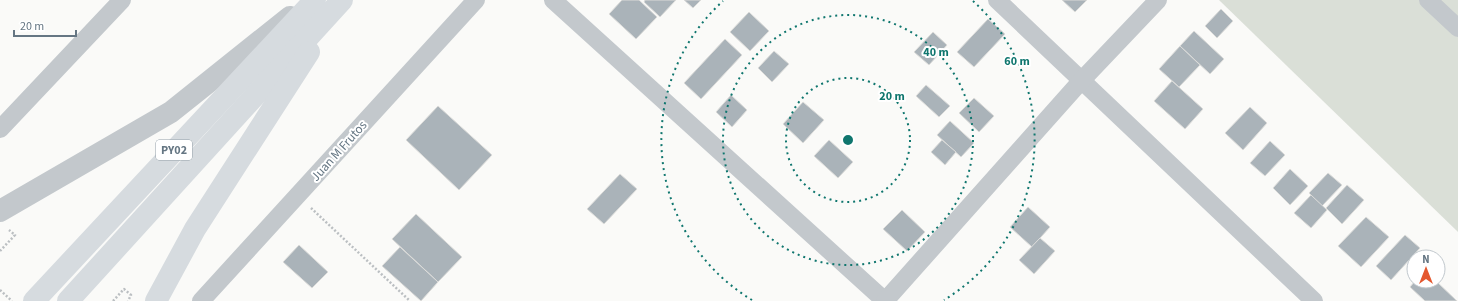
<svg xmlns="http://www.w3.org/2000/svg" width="1458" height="301" viewBox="0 0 1458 301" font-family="'Source Sans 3',sans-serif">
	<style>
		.green { fill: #dadfd7 }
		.building { fill: #aab3b9; stroke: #dcdcda }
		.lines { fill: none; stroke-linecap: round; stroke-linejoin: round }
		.path { stroke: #bbbfc2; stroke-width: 2.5; stroke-dasharray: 2 2; stroke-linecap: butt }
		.minor { stroke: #c3c8cc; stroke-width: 18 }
		.tertiary { stroke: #c3c8cc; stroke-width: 22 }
		.trunk { stroke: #d6dbdf; stroke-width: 22 }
		.ring { fill: none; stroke: #0f766e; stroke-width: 2; stroke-dasharray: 2 4 }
		.labels { text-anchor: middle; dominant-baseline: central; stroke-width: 4; stroke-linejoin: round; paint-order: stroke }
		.shield { fill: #fff; stroke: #939fa8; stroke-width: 1 }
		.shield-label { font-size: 12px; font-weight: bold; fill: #657683 }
		.street-label { font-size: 13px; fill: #657683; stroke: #fff }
		.centre { fill: #0f766e; stroke: #fff; stroke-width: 2 }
		.ring-label { font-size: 12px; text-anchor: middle; font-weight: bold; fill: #0f766e; stroke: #fff; stroke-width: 4; stroke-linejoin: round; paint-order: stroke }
	</style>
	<rect width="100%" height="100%" fill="#fafaf8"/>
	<!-- green -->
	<polygon class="green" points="1219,0 1458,0 1458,232"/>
	<!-- building -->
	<g class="building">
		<polygon points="622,0 639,0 657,17 636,39 609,14"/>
		<polygon points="645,0 676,0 660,17 644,2"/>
		<polygon points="684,0 701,0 693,8"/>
		<polygon points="1062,0 1087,0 1075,12"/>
		<polygon points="1221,9 1233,21 1217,38 1205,26"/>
		<polygon points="749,12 769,31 750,51 730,32"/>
		<polygon points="988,19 1005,34 974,67 957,52"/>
		<polygon points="1194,31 1224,59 1210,74 1180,46"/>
		<polygon points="933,32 947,45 929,65 914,52"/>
		<polygon points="725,39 742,55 701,99 684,83"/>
		<polygon points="1180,46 1200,65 1179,87 1159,69"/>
		<polygon points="774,51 789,64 772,82 758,68"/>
		<polygon points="1172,81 1203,109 1185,129 1154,101"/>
		<polygon points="926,85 950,106 939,117 916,96"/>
		<polygon points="731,95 747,110 732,127 716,112"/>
		<polygon points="974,98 994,116 979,132 959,113"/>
		<polygon points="803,102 824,120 803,143 783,124"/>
		<polygon points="438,106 492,155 459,190 406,140"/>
		<polygon points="1250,107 1267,123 1243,150 1225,133"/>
		<polygon points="950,121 974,143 961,157 937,135"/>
		<polygon points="829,140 853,162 838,178 814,156"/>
		<polygon points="942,140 956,152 945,165 931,152"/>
		<polygon points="1270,141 1285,155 1265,176 1250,163"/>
		<polygon points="1290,169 1308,186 1290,205 1273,188"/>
		<polygon points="1328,173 1342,185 1322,206 1309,193"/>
		<polygon points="620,174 637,189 604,224 587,209"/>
		<polygon points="1347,185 1364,200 1342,224 1326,208"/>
		<polygon points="1311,195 1327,210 1311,228 1294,213"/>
		<polygon points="1028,207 1050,227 1032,247 1010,227"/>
		<polygon points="902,210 925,232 907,251 883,229"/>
		<polygon points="416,214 462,257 438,282 392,239"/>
		<polygon points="1366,217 1389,237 1361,267 1338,246"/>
		<polygon points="1405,235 1420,248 1391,280 1376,266"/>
		<polygon points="1040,238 1055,251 1034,274 1019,260"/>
		<polygon points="299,245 328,272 312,288 283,262"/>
		<polygon points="400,247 438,282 421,301 382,266"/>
		<polygon points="1415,281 1436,281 1457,301 1425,301 1410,287"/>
	</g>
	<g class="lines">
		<!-- path -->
		<g class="path">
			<polyline points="311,208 410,301"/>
			<polyline points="0,251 15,235 9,230"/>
			<polyline points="0,290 12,301"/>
			<polyline points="113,301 124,289 131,295 128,301"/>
		</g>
		<!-- minor -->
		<g class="minor">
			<polyline points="553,0 885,301"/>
			<polyline points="997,0 1314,301"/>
			<polyline points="1428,0 1458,28"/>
			<polyline points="0,129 122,0"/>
			<polyline points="201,301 476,0"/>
			<polyline points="885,301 1081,81 1158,0"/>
		</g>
		<!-- tertiary -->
		<polyline class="tertiary" points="0,211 171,112 290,17"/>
		<!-- trunk -->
		<g class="trunk">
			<polyline points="34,301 315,0"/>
			<polyline points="68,301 342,0"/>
			<polyline points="156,301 195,229 309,52"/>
		</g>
	</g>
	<!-- distance rings -->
	<g class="ring">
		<circle cx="848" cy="140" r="62"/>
		<circle cx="848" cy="140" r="125"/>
		<path d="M752 300A187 187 0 0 1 723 1M973 1A187 187 0 0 1 944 300"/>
	</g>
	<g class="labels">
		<!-- shield labels -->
		<rect class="shield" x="156" y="140" width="36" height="20" rx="3"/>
		<g class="shield-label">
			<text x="174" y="150">PY02</text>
		</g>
		<!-- street labels -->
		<g class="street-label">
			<text transform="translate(339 151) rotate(-48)">Juan M Frutos</text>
		</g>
	</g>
	<circle cx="848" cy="140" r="6" class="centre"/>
	<g class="ring-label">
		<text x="936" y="56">40 m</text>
		<text x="1017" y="65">60 m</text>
		<text x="892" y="100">20 m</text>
	</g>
	<!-- north arrow -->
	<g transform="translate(1426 269)"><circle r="19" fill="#ffffff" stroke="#c1c8cd"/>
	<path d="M0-3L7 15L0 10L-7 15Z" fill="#e4572e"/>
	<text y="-6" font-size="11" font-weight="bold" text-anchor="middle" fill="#657683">N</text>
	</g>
	<!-- scale -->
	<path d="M14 30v6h62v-6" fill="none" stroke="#657683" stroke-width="2"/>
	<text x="20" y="30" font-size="12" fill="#657683" stroke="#ffffff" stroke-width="3" paint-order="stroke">20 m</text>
</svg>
